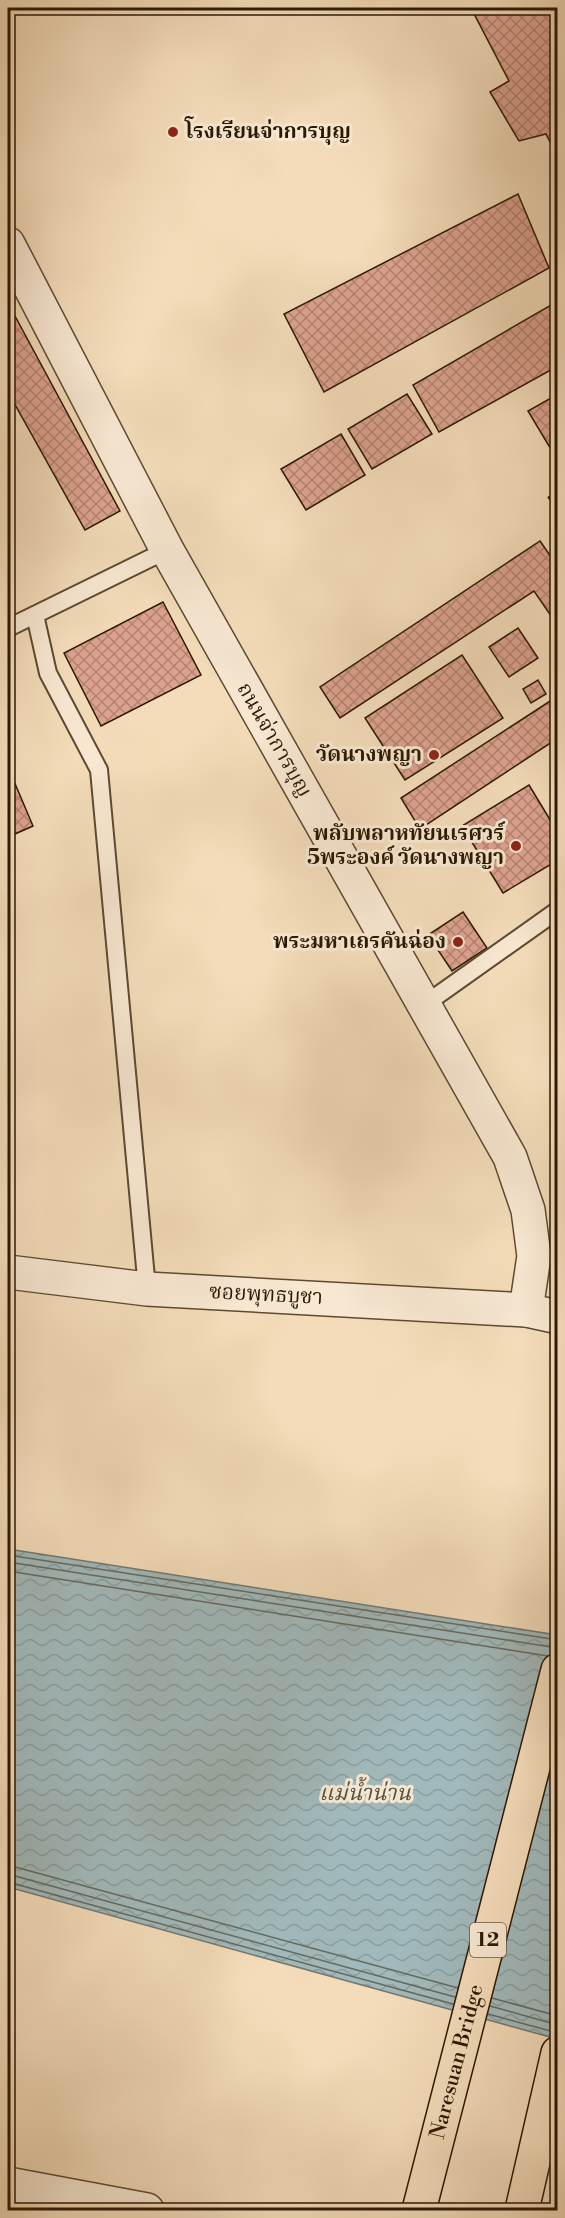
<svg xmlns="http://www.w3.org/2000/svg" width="565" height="2218" viewBox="0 0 565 2218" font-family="'Libre Bodoni','Noto Serif Thai',serif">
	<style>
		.water { fill: url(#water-waves); stroke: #727971; stroke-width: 1.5 }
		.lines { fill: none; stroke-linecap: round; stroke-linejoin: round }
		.shore { stroke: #66695e; stroke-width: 1.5 }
		.building { fill: url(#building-cross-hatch); stroke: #2b1902; stroke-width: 1.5 }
		.service-casing { stroke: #5d4a30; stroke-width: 20 }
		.minor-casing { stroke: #5d4a30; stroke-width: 36 }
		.primary-casing { stroke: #2b1902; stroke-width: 36 }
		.path { stroke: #2b1902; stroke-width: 4; stroke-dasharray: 4.5 3; stroke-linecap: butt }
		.service { stroke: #f8e8d2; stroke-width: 16 }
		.minor { stroke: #f8e8d2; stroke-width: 33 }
		.primary { stroke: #f4dcba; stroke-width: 33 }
		.poi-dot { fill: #8f2418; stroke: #f8e8d2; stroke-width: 2 }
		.labels { text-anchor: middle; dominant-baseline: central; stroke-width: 6; stroke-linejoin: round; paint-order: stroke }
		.shield { fill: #f8e8d2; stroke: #685740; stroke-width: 1.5 }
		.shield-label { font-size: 20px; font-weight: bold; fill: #2b1902 }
		.poi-label { font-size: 21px; font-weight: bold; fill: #2b1902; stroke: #f8e8d2; text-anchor: end }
		.street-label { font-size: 21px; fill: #2b1902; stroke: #f8e8d2 }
		.water-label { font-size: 22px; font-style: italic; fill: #545143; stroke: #f8e8d2 }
	</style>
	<defs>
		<pattern id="water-waves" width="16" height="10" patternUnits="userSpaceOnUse" patternTransform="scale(1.5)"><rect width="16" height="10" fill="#a1b9bb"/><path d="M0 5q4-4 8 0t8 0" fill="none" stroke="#8b9e9f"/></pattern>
		<pattern id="building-cross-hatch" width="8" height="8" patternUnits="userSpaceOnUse" patternTransform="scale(1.5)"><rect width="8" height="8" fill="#dda28f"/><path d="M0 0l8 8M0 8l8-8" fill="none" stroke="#b38373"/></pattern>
	</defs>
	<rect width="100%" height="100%" fill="#f4dcba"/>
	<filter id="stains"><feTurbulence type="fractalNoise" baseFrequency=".00333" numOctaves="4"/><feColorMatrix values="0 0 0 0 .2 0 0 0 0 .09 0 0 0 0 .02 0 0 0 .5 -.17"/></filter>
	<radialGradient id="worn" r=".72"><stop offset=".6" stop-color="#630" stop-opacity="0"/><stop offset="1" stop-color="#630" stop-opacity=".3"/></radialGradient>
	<!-- water -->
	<polygon class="water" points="8,1549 557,1635 557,2039 8,1887"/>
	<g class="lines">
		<!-- shore -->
		<g class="shore">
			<polyline points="8,1555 558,1640"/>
			<polyline points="8,1562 558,1648"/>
			<polyline points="8,1571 548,1656"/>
			<polyline points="8,1865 458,1988"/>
			<polyline points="8,1874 455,1997"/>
			<polyline points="8,1882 453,2004"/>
			<polyline points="492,1998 558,2016"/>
			<polyline points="490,2006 558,2025"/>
			<polyline points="488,2014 558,2033"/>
		</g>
	</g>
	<!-- building -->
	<g class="building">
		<polygon points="471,8 558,8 558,158 546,134 519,141 490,92 509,81"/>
		<polygon points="518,194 549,268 324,392 284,314"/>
		<polygon points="558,301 558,366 439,432 413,385"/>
		<polygon points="8,303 120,511 85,530 8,392"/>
		<polygon points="407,394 432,434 372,469 348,429"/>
		<polygon points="558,394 558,461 528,411"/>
		<polygon points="341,434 365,475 306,510 281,469"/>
		<polygon points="540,541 558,567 558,626 534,591 340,718 320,687"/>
		<polygon points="163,602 201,675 101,726 64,653"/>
		<polygon points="518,628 538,658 509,677 489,647"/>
		<polygon points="462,655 503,718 405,780 365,718"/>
		<polygon points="538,680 546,694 531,703 523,689"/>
		<polygon points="558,696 558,738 420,829 401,798"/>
		<polygon points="8,767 33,826 8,837"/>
		<polygon points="529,785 558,833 558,860 503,893 462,826"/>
		<polygon points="463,912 487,948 452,971 428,935"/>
	</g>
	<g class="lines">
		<!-- service casing -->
		<g class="service-casing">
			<g id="service">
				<polyline points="35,615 48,673 99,770 147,1289"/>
				<polyline points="8,628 167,550"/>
				<polyline points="424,1005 558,910"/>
			</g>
		</g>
		<!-- minor casing -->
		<g class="minor-casing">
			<g id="minor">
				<polyline points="8,244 167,550 510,1157 528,1210 534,1256 526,1310"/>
				<polyline points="8,1272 147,1289 526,1310 558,1317"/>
				<polyline points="8,2184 147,2210"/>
			</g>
		</g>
		<!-- primary casing -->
		<g class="primary-casing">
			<g id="primary">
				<path id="s1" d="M 419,2210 L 558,1670"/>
				<polyline points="522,2210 558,2053"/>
			</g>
		</g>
		<!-- path -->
		<polyline class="path" points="549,496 558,511"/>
		<!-- service -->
		<use href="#service" class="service"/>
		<!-- minor -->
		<use href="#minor" class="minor"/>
		<!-- primary -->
		<use href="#primary" class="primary"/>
	</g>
	<!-- markers -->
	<g class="poi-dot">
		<circle cx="173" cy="132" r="6"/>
		<circle cx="434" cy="755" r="6"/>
		<circle cx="516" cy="846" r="6"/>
		<circle cx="458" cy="942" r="6"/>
	</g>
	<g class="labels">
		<!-- shield labels -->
		<rect class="shield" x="470" y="1923" width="36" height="34" rx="4.5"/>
		<g class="shield-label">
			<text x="488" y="1940">12</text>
		</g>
		<!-- poi labels -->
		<g class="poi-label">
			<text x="185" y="132" text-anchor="start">โรงเรียนจ่าการบุญ</text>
			<text x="422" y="755">วัดนางพญา</text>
			<text x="504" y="834">พลับพลาหทัยนเรศวร์<tspan x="504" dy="24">5พระองค์ วัดนางพญา</tspan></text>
			<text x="446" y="942">พระมหาเถรคันฉ่อง</text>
		</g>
		<!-- street labels -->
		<g class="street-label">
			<text transform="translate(274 740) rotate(60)">ถนนจ่าการบุญ</text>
			<text transform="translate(266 1295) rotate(3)">ซอยพุทธบูชา</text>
			<text stroke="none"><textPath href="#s1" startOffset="153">Naresuan Bridge</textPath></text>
		</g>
		<!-- water labels -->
		<g class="water-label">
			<text x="365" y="1793">แม่น้ำน่าน</text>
		</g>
	</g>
	<!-- margin -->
	<rect width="565" height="2218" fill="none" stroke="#f4dcba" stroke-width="30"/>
	<rect x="9" y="9" width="547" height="2200" fill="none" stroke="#2b1902" stroke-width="3"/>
	<rect x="15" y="15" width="535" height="2188" fill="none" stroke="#2b1902" stroke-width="1.5"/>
	<rect width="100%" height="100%" filter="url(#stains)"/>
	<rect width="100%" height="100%" fill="url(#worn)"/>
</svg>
